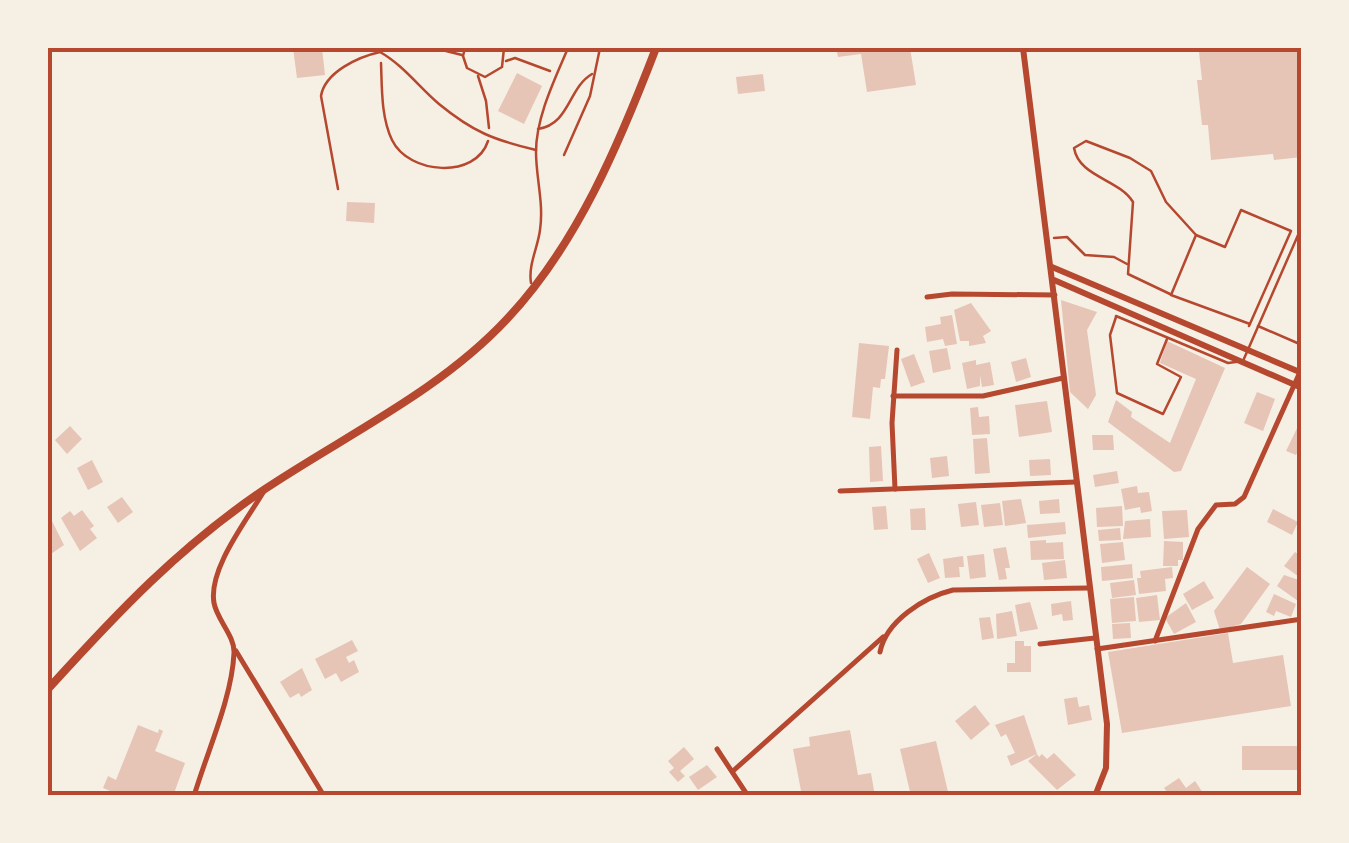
<svg xmlns="http://www.w3.org/2000/svg" width="1349" height="843" viewBox="0 0 1349 843" font-family="Merriweather,serif">
	<style>
		.building { fill: #e6c5b7 }
		.lines { fill: none; stroke-linecap: round; stroke-linejoin: round }
		.path { stroke: #b5482f; stroke-width: 2.5 }
		.service { stroke: #b5482f; stroke-width: 2.5 }
		.minor { stroke: #b5482f; stroke-width: 5 }
		.tertiary { stroke: #b5482f; stroke-width: 6 }
		.secondary { stroke: #b5482f; stroke-width: 6 }
		.primary { stroke: #b5482f; stroke-width: 8 }
		.neatline { fill: none; stroke: #b5482f; stroke-width: 4 }
	</style>
	<rect width="100%" height="100%" fill="#f6efe4"/>
	<!-- building -->
	<g class="building">
		<polygon points="293,48 322,48 325,75 297,78"/>
		<polygon points="836,48 910,48 916,85 867,92 861,54 838,57"/>
		<polygon points="1248,48 1302,48 1302,157 1274,160 1273,154 1211,160 1208,125 1202,125 1197,80 1202,80 1199,52"/>
		<polygon points="517,73 542,86 524,124 498,111"/>
		<polygon points="763,74 765,91 738,94 736,77"/>
		<polygon points="347,202 375,203 374,223 346,221"/>
		<polygon points="1061,300 1097,312 1087,330 1096,395 1088,409 1070,392"/>
		<polygon points="971,303 991,331 983,336 986,343 969,346 969,341 960,341 954,310"/>
		<polygon points="952,315 957,344 945,346 943,339 927,342 925,327 941,324 940,317"/>
		<polygon points="1167,341 1225,368 1181,471 1174,472 1108,422 1116,400 1132,412 1131,417 1170,443 1196,379 1160,363"/>
		<polygon points="859,343 889,346 885,379 881,379 880,388 873,387 870,419 852,417"/>
		<polygon points="947,348 951,369 933,373 929,351"/>
		<polygon points="914,354 925,382 911,387 901,359"/>
		<polygon points="1026,358 1031,377 1016,382 1011,362"/>
		<polygon points="976,360 976,365 990,362 994,385 982,387 980,375 980,386 967,389 962,363"/>
		<polygon points="1257,392 1275,399 1263,431 1244,423"/>
		<polygon points="1047,401 1052,432 1019,437 1015,405"/>
		<polygon points="978,407 979,417 989,416 990,434 972,435 970,408"/>
		<polygon points="1302,418 1302,444 1296,455 1286,451"/>
		<polygon points="70,426 82,439 67,454 55,440"/>
		<polygon points="1092,435 1113,435 1114,450 1093,450"/>
		<polygon points="987,438 990,473 975,474 973,439"/>
		<polygon points="881,446 883,481 870,482 869,447"/>
		<polygon points="947,456 949,476 932,478 930,458"/>
		<polygon points="1050,459 1051,475 1030,476 1029,460"/>
		<polygon points="92,460 103,482 88,490 77,468"/>
		<polygon points="1117,471 1119,483 1095,487 1093,475"/>
		<polygon points="1137,486 1138,493 1149,492 1152,511 1141,513 1140,507 1125,510 1121,489"/>
		<polygon points="122,497 133,512 118,523 107,507"/>
		<polygon points="1021,499 1026,523 1005,526 1002,501"/>
		<polygon points="1059,499 1060,513 1040,514 1039,501"/>
		<polygon points="976,502 979,525 961,527 958,504"/>
		<polygon points="1000,503 1003,525 984,527 981,505"/>
		<polygon points="886,506 888,529 874,530 872,507"/>
		<polygon points="1122,506 1123,526 1097,527 1096,508"/>
		<polygon points="925,508 926,530 911,530 910,509"/>
		<polygon points="1273,509 1298,522 1292,535 1267,522"/>
		<polygon points="82,510 94,526 90,529 97,538 80,551 61,518 70,511 74,516"/>
		<polygon points="1187,510 1189,537 1164,539 1162,511"/>
		<polygon points="48,513 64,545 48,556"/>
		<polygon points="1150,519 1151,537 1123,539 1125,521"/>
		<polygon points="1065,522 1066,534 1028,538 1027,525"/>
		<polygon points="1120,528 1121,540 1099,541 1098,530"/>
		<polygon points="1046,540 1046,543 1063,542 1064,559 1031,560 1030,541"/>
		<polygon points="1164,541 1183,542 1183,560 1178,560 1178,566 1163,566"/>
		<polygon points="1123,542 1125,560 1102,563 1100,544"/>
		<polygon points="1006,547 1010,568 1005,568 1007,579 999,580 993,549"/>
		<polygon points="1295,552 1302,557 1302,579 1284,566"/>
		<polygon points="929,553 940,578 928,583 917,559"/>
		<polygon points="984,554 986,577 970,579 967,556"/>
		<polygon points="963,556 964,567 959,567 960,577 945,578 943,559"/>
		<polygon points="1065,560 1067,578 1044,580 1042,563"/>
		<polygon points="1132,564 1133,578 1102,581 1101,567"/>
		<polygon points="1172,567 1173,578 1165,579 1166,591 1139,594 1137,578 1141,578 1140,571"/>
		<polygon points="1247,567 1270,584 1241,624 1220,630 1214,611"/>
		<polygon points="1284,575 1302,581 1302,595 1298,601 1277,586"/>
		<polygon points="1134,580 1136,595 1112,598 1110,583"/>
		<polygon points="1204,581 1214,598 1192,610 1183,594"/>
		<polygon points="1274,594 1296,604 1291,617 1276,611 1274,616 1266,612"/>
		<polygon points="1157,595 1160,620 1139,622 1136,598"/>
		<polygon points="1134,597 1136,621 1112,623 1110,599"/>
		<polygon points="1071,601 1073,620 1063,621 1062,614 1052,616 1051,604"/>
		<polygon points="1030,602 1038,629 1020,632 1015,605"/>
		<polygon points="1186,603 1196,622 1174,634 1165,618"/>
		<polygon points="1012,611 1017,636 997,639 996,614"/>
		<polygon points="990,617 994,638 982,640 979,618"/>
		<polygon points="1130,623 1131,638 1113,639 1112,624"/>
		<polygon points="1228,633 1233,663 1283,655 1291,706 1122,733 1108,652"/>
		<polygon points="352,640 358,651 346,657 349,663 354,660 359,672 341,682 336,673 325,679 315,659"/>
		<polygon points="1015,641 1024,641 1024,646 1031,646 1031,672 1007,672 1007,663 1015,663"/>
		<polygon points="302,668 312,690 301,697 299,693 290,698 280,682"/>
		<polygon points="1077,697 1079,707 1089,705 1092,720 1068,725 1064,699"/>
		<polygon points="975,705 990,724 971,740 955,721"/>
		<polygon points="1024,715 1037,754 1011,766 1007,756 1015,753 1006,734 1001,737 995,725"/>
		<polygon points="138,725 158,733 159,729 163,731 155,751 185,763 173,796 108,796 110,791 103,788 108,776 116,780"/>
		<polygon points="850,730 858,775 871,773 875,796 802,796 793,749 810,746 809,737"/>
		<polygon points="936,741 949,796 911,796 900,749"/>
		<rect x="1242" y="746" width="60" height="24"/>
		<polygon points="684,747 694,759 680,771 685,776 678,782 669,772 674,768 668,761"/>
		<polygon points="1054,753 1076,775 1057,790 1028,761 1037,754 1039,757 1042,754 1047,759"/>
		<polygon points="707,765 717,777 698,790 689,777"/>
		<polygon points="1179,778 1186,788 1195,781 1205,796 1170,796 1164,788"/>
	</g>
	<g class="lines">
		<!-- path -->
		<g class="path">
			<polyline points="465,48 463,56 467,68 485,77 502,67 504,48"/>
			<polyline points="438,49 462,55"/>
			<polyline points="506,61 515,58 550,71"/>
			<path d="M 381,63 C 382,88 381,117 392,140 C 409,175 476,179 488,141"/>
			<polyline points="478,76 486,101 489,128"/>
			<polyline points="1054,238 1067,237 1085,255 1114,257 1127,264"/>
			<path d="M 1170,294 L 1128,274 L 1133,202 C 1119,179 1079,177 1074,148 L 1086,141 L 1130,158 L 1151,171 L 1166,202 L 1196,235"/>
			<polyline points="1249,326 1291,231 1241,210 1225,247 1196,235 1171,295 1250,324"/>
		</g>
		<!-- service -->
		<g class="service">
			<path d="M 538,129 C 570,124 568,88 592,74"/>
			<polyline points="564,155 590,96 600,48"/>
			<path d="M 338,189 L 321,96 C 325,72 358,57 380,52 C 403,65 419,87 439,104 C 473,132 494,140 536,150"/>
			<path d="M 531,283 C 528,265 538,247 540,230 C 544,203 536,178 536,152 C 536,117 555,79 568,48"/>
			<polyline points="1116,316 1228,363 1243,361 1302,226"/>
			<polyline points="1116,317 1110,335 1117,393 1163,414 1181,377 1157,364 1167,339"/>
			<polyline points="1258,326 1302,345"/>
		</g>
		<!-- minor -->
		<g class="minor">
			<polyline points="927,297 952,294 1055,295"/>
			<polyline points="893,396 983,396 1063,378"/>
			<polyline points="895,489 892,423 897,350"/>
			<polyline points="840,491 1076,482"/>
			<polyline points="1155,641 1198,529 1216,505 1235,504 1244,497 1300,372"/>
			<polyline points="1040,644 1095,638"/>
			<polyline points="1097,649 1302,619"/>
			<polyline points="236,651 324,796"/>
			<path d="M 880,652 C 886,621 924,597 953,590 L 1089,588"/>
			<polyline points="717,749 748,796"/>
			<polyline points="733,771 883,637"/>
			<path d="M 194,796 C 207,752 232,698 234,653 C 235,636 217,620 214,603 C 208,569 247,520 264,491"/>
		</g>
		<!-- tertiary -->
		<g class="tertiary">
			<polyline points="1052,267 1302,373"/>
			<polyline points="1054,280 1302,388"/>
		</g>
		<!-- secondary -->
		<polyline class="secondary" points="1023,48 1107,724 1106,768 1095,796"/>
		<!-- primary -->
		<path class="primary" d="M 48,689 C 117,613 179,547 265,489 C 346,435 440,391 507,319 C 577,245 620,142 656,48"/>
	</g>
	<!-- border -->
	<rect width="1349" height="843" fill="none" stroke="#f6efe4" stroke-width="100"/>
	<rect x="50" y="50" width="1249" height="743" class="neatline"/>
</svg>
